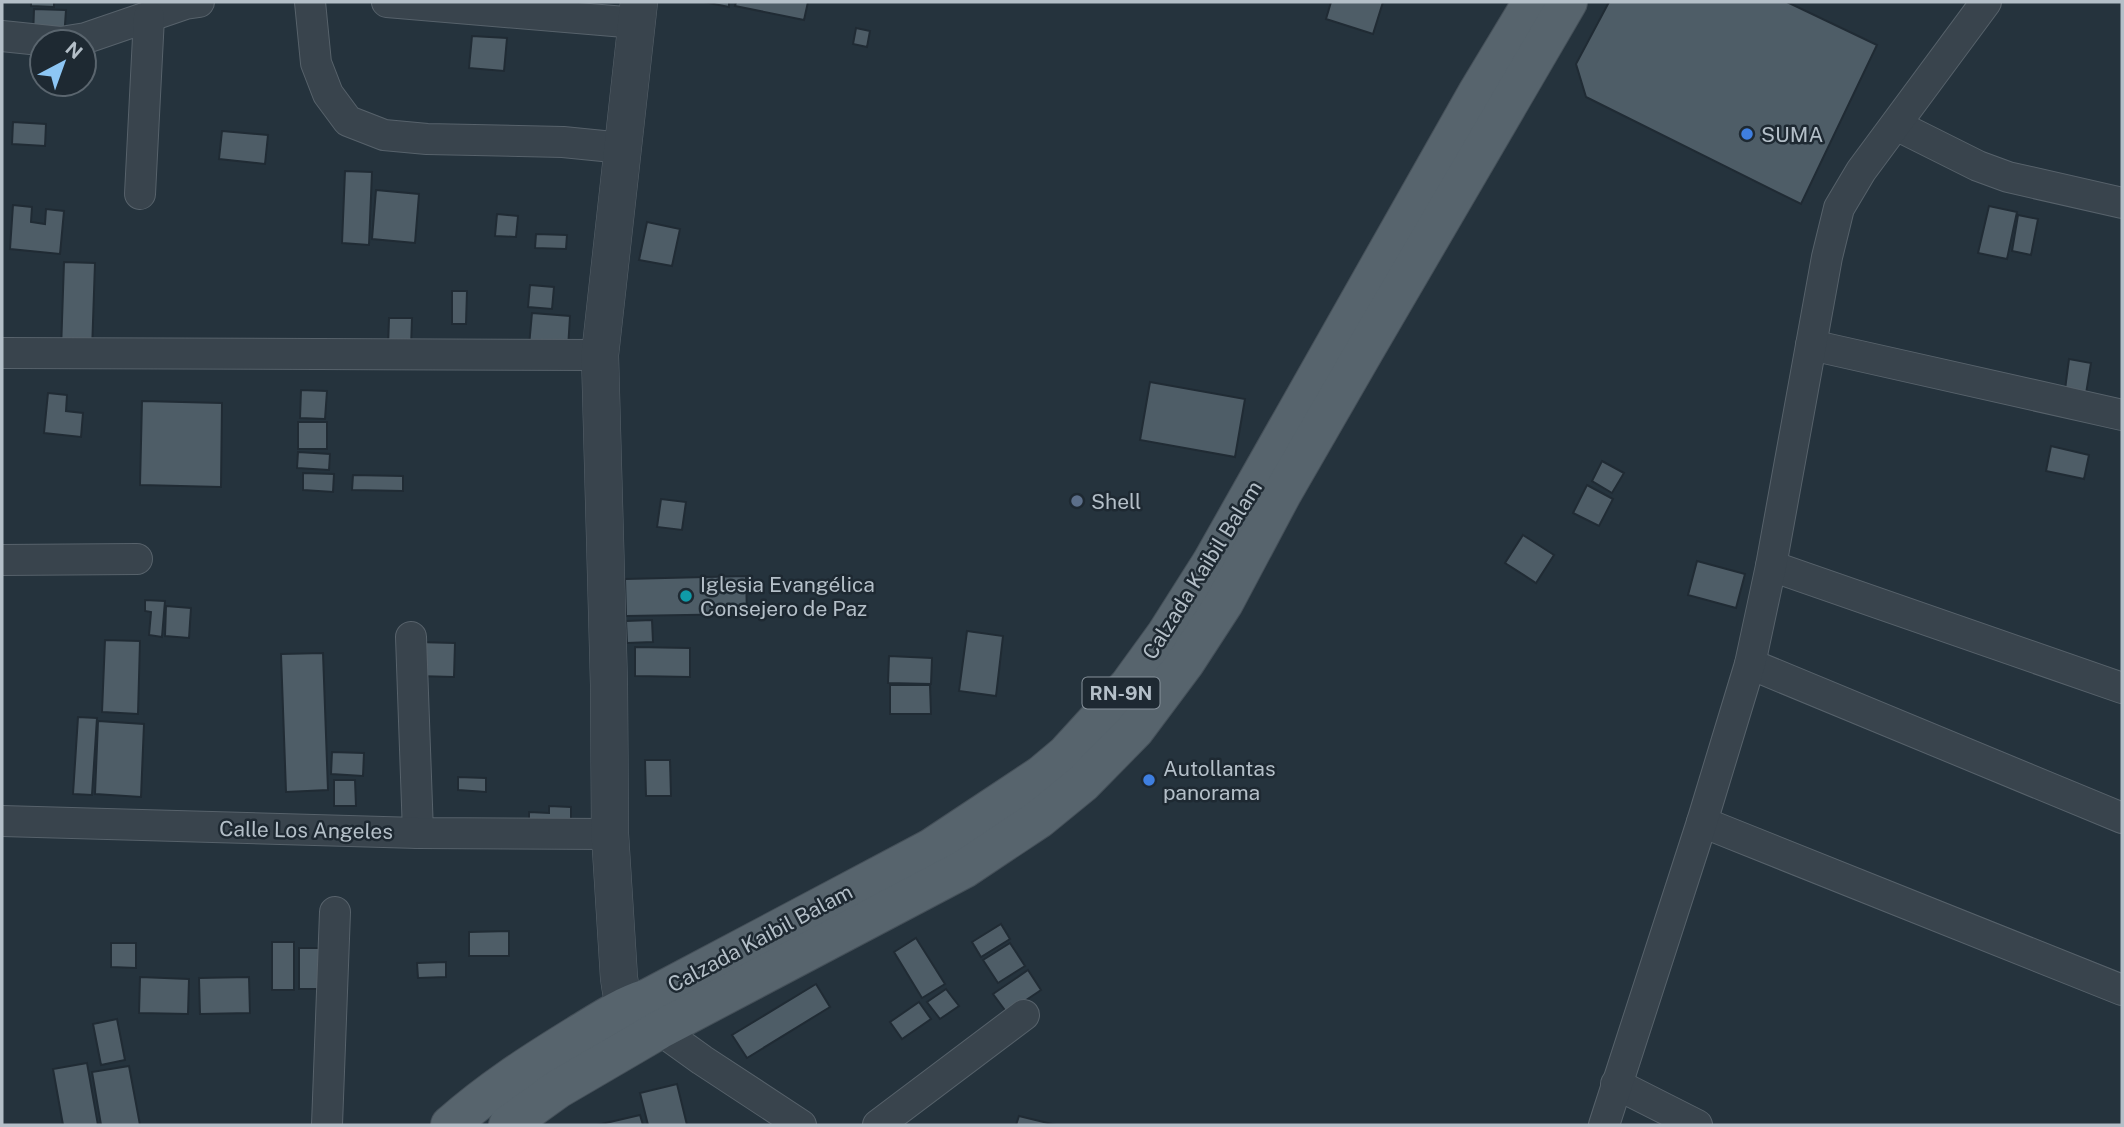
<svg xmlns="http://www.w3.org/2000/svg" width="2124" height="1127" viewBox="0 0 2124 1127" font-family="'Public Sans',sans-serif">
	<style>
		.building { fill: #4e5d67; stroke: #202b34; stroke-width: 2 }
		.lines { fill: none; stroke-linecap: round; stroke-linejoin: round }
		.minor-casing { stroke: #57626b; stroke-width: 32 }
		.tertiary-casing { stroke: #57626b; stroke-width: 38 }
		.primary-casing { stroke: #455059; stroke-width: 40 }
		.minor { stroke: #39444d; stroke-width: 30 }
		.tertiary { stroke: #39444d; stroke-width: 37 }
		.primary { stroke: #57646d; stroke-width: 38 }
		.shop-dot { fill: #3f7fe0; stroke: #1e2932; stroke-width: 2.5 }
		.service-dot { fill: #5c6f8a; stroke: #1e2932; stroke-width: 2.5 }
		.culture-dot { fill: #0f9aa8; stroke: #1e2932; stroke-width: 2.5 }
		.labels { text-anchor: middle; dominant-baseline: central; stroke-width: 5; stroke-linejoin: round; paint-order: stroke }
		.shield { fill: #1e2932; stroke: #87929b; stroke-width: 2 }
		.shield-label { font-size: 19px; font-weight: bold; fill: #b4bfc8 }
		.poi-label { font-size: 21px; fill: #b4bfc8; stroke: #1e2932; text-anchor: start }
		.street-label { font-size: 21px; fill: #b4bfc8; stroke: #1e2932 }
	</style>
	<rect width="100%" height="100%" fill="#25333d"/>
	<!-- building -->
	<g class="building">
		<polygon points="31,2 54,2 54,7 31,6"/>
		<polygon points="704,2 729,2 729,7"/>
		<polygon points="736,2 808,2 804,20 735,6"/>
		<polygon points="1331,2 1383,2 1373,34 1326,19"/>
		<polygon points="1609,2 1787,2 1877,45 1801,204 1586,97 1576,64"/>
		<polygon points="34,9 66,10 64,39 33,37"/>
		<polygon points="856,28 870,31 867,47 853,44"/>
		<polygon points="472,36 507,38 504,71 469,68"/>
		<polygon points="13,122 46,124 45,146 12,144"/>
		<polygon points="222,131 268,135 265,164 219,159"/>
		<polygon points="345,171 372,172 369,245 342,243"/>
		<polygon points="376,190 419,194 415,243 372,239"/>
		<polygon points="13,205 32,207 31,222 45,224 46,209 64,211 60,254 10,249"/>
		<polygon points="1989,206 2017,212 2007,259 1978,253"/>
		<polygon points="497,214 518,216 516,237 495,236"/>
		<polygon points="2018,215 2038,219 2031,255 2012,251"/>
		<polygon points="647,222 680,229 672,266 639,260"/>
		<polygon points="536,234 567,235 566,249 535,248"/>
		<polygon points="64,262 95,263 92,351 61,350"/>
		<polygon points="530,285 554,287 552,309 528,307"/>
		<polygon points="452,291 467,291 466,324 452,324"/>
		<polygon points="532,313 570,316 568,349 529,346"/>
		<polygon points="389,318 412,318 411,348 388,347"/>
		<polygon points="2069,359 2091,363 2085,400 2064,397"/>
		<polygon points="1150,382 1245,399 1235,457 1140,440"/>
		<polygon points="301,390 327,391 325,419 300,418"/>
		<polygon points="48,393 67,395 66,411 83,413 81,437 44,433"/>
		<polygon points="142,401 222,403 221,487 140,485"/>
		<rect x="298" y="422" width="29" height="27"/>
		<polygon points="2051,446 2089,455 2084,479 2046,471"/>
		<polygon points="298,452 330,454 329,470 297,468"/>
		<polygon points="1602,461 1624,473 1612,493 1592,481"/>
		<polygon points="303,473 334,474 333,492 303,490"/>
		<polygon points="353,475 403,476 403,491 352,490"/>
		<polygon points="1587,485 1613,499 1599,526 1573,513"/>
		<polygon points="661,499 686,502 682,530 657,527"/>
		<polygon points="1523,535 1554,555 1536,583 1505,563"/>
		<polygon points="1697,561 1745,574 1736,608 1688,595"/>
		<polygon points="746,576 747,614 626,616 625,579"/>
		<polygon points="145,600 165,601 162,637 149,635 151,612 145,611"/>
		<polygon points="166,606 191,608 189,638 165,636"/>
		<polygon points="652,620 653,642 627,643 626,621"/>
		<polygon points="967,631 1003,636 996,696 959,691"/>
		<polygon points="105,640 140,641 138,714 102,712"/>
		<polygon points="417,642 455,643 454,677 416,676"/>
		<polygon points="635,647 690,648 690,677 635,676"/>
		<polygon points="323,653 328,790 286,792 281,654"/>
		<polygon points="889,656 932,658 931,684 888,683"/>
		<polygon points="890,685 930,685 931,714 890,714"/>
		<polygon points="78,717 97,718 92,795 73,794"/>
		<polygon points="98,721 144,724 141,797 95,794"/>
		<polygon points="332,752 364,753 363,776 331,774"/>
		<polygon points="645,760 670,760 671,796 646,796"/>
		<polygon points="458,777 486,778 486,792 458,790"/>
		<polygon points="334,780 355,780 356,806 334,806"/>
		<polygon points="549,806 571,807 571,832 529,831 529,812 549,813"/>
		<polygon points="1001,924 1010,939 981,957 972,942"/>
		<polygon points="509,931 509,956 469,956 469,932"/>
		<polygon points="916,938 945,984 922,998 894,952"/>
		<rect x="272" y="942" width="22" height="48"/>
		<polygon points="111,943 136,943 136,968 111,967"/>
		<polygon points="1010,943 1025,966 998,983 983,960"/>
		<rect x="299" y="948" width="25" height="41"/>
		<polygon points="446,962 446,977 418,978 417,963"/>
		<polygon points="1028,970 1041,990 1007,1013 993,994"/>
		<polygon points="140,977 189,979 188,1014 139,1013"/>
		<polygon points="249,977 250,1013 200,1014 199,978"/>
		<polygon points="816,984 830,1007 747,1058 732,1035"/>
		<polygon points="946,989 959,1006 940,1019 927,1002"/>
		<polygon points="919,1002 931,1019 902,1039 890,1022"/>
		<polygon points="117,1019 125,1060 101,1065 93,1024"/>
		<polygon points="87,1063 98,1125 63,1125 53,1069"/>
		<polygon points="129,1066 140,1125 101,1125 92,1072"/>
		<polygon points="677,1084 687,1125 648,1125 640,1093"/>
		<polygon points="640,1115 643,1125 597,1125"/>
		<polygon points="1019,1116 1056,1125 1016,1125"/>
	</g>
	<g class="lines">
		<!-- minor casing -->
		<g class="minor-casing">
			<g id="minor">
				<polyline points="310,2 316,63 328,94 348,121 384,135 427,139 563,142 623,148"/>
				<polyline points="387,2 637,23"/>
				<polyline points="2,36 60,42"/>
				<polyline points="61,42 86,38 185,4 199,2"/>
				<polyline points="1896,125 1978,166 2008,177 2122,203"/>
				<polyline points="140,194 149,17"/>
				<polyline points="1811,345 2122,415"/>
				<polyline points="2,353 600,355"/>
				<polyline points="2,560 137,559"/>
				<polyline points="1771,566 2122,688"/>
				<polyline points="411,637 418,833"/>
				<polyline points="1750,664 2122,818"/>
				<polyline points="2,821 418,833 610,834"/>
				<polyline points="1702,822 2122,990"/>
				<polyline points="645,1019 702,1060 801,1125"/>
				<polyline points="1616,1084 1697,1125"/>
				<polyline points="327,1125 335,912"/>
				<polyline points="878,1125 1024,1015"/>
				<polyline points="1604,1125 1702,822 1750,664 1771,566 1827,257 1839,208 1861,171 1986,2"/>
			</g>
		</g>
		<!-- tertiary casing -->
		<g class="tertiary-casing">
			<polyline id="tertiary" points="627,1005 621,991 619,978 610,834 609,685 600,355 639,2"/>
		</g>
		<!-- primary casing -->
		<g class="primary-casing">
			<g id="primary">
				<path d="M 450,1125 C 491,1089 530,1064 577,1035 C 600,1021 622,1006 648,998 L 931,848 L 1041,775 L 1066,754 L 1129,685 L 1166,634 L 1211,563 L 1477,93 L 1532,2"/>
				<polyline points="508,1125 558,1089 659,1030 964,869 1039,819 1083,783 1135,730 1185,663 1224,603 1282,494 1365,350 1568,2"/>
			</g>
		</g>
		<!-- minor -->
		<use href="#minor" class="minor"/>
		<!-- tertiary -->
		<use href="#tertiary" class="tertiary"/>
		<!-- primary -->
		<use href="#primary" class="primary"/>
	</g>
	<!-- markers -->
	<g class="shop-dot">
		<circle cx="1747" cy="134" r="7"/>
		<circle cx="1149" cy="780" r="7"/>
	</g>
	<circle class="service-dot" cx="1077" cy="501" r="7"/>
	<circle class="culture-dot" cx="686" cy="596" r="7"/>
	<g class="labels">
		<!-- shield labels -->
		<rect class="shield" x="1082.5" y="677.5" width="77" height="31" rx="5"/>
		<g class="shield-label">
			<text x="1121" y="693">RN-9N</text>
		</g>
		<!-- poi labels -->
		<g class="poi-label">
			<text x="1761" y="134">SUMA</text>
			<text x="1091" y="501">Shell</text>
			<text x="700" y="584">Iglesia Evangélica<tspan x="700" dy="24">Consejero de Paz</tspan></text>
			<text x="1163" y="768">Autollantas<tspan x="1163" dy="24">panorama</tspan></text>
		</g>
		<!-- street labels -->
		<g class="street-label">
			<text transform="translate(1202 570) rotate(-58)">Calzada Kaibil Balam</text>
			<text transform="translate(306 830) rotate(1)">Calle Los Angeles</text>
			<text transform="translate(760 938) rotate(-28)">Calzada Kaibil Balam</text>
		</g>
	</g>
	<!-- border -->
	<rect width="2124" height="1127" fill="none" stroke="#b4bfc8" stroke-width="7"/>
	<!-- north arrow -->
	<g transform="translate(63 63) rotate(41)"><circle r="33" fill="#1e2932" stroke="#5a656e" stroke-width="2"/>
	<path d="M0-5L12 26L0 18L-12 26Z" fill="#8dc6f4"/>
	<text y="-10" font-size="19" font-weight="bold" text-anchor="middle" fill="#b4bfc8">N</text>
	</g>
</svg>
